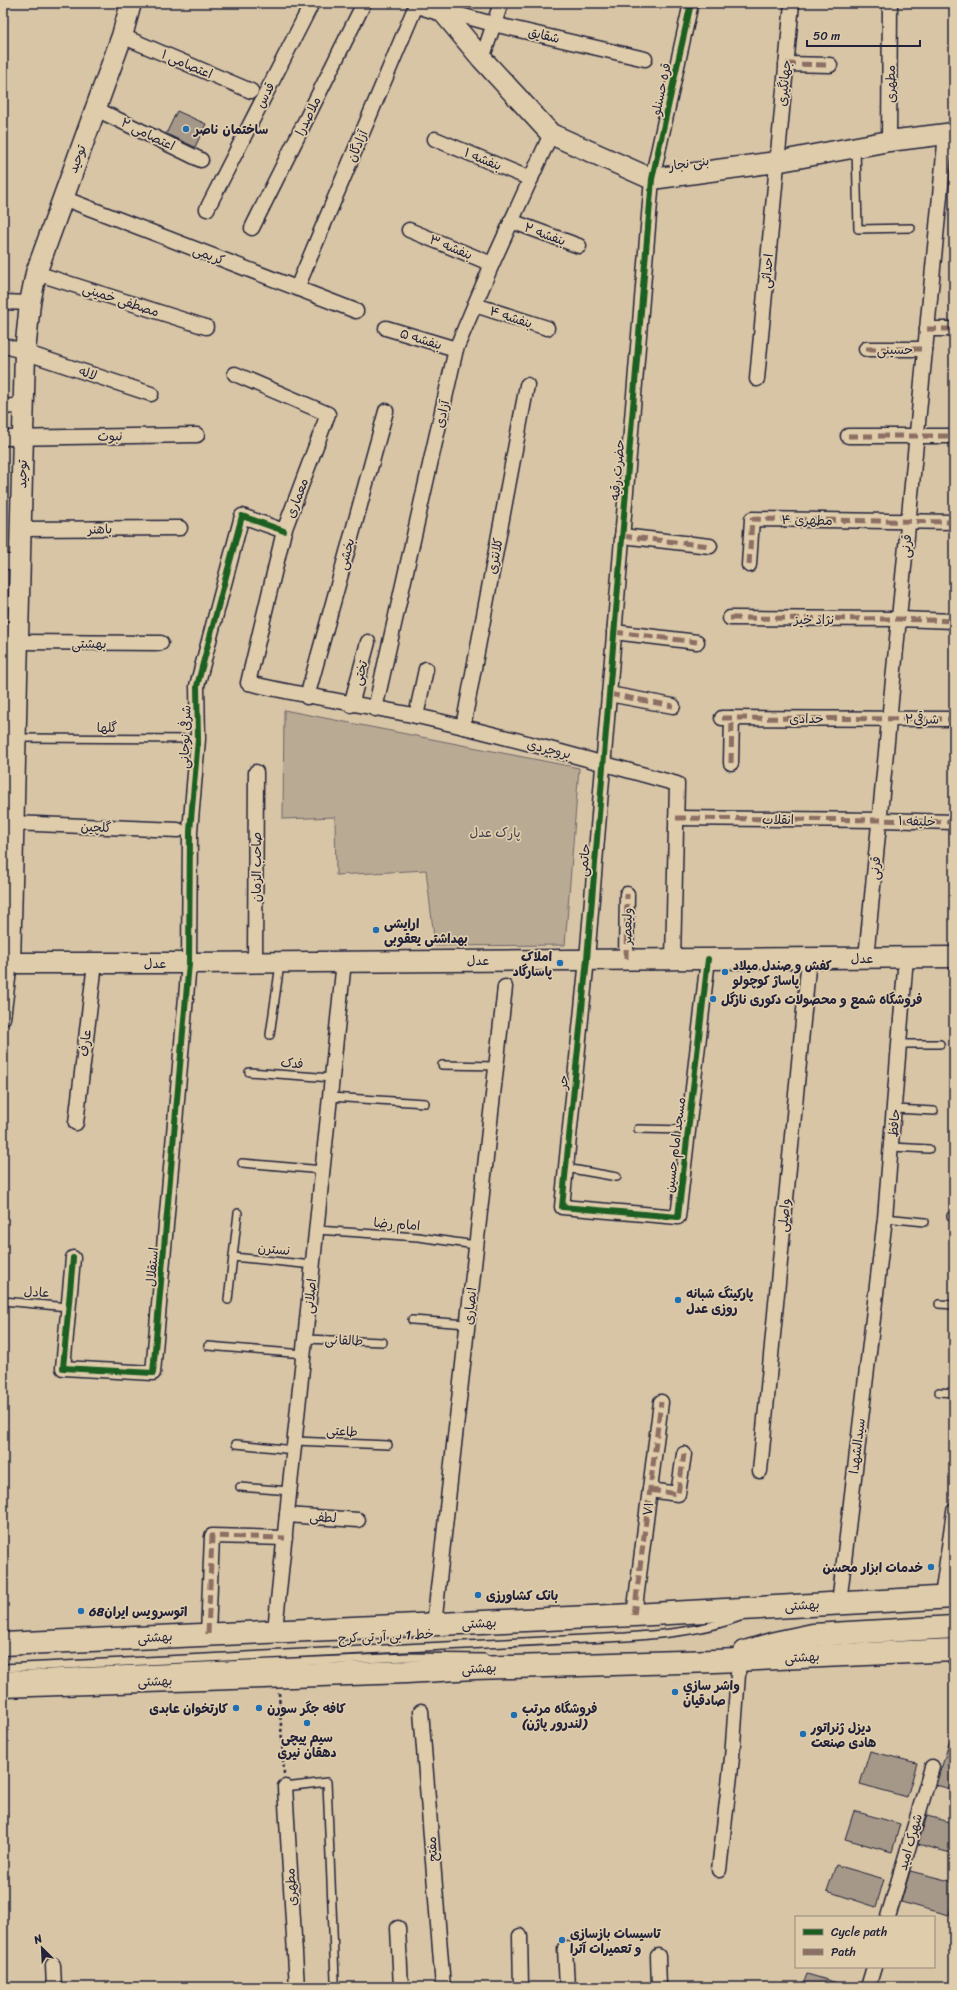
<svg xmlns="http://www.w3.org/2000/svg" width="957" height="1990" viewBox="0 0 957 1990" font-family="Sriracha,'Playpen Sans Arabic',sans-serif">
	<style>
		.green { fill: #b9aa94; stroke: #6e6668 }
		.building { fill: #a59888; stroke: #22223b }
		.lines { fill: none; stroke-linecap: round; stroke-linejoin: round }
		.lane-casing { stroke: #22223b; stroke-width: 10 }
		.street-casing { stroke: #22223b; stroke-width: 17 }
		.secondary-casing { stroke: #22223b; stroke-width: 23 }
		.primary-casing { stroke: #22223b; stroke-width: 25 }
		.path { stroke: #22223b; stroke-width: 2.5; stroke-dasharray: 3 3; stroke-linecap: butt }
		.lane { stroke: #dfccaa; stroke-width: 7 }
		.street { stroke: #dfccaa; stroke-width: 14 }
		.secondary { stroke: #dfccaa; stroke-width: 20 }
		.primary { stroke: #dfccaa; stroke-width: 22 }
		.quiet { stroke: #8d6e63; stroke-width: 5; stroke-dasharray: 10 5; stroke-linecap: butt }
		.cycleway-casing { stroke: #dfccaa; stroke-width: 8 }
		.cycleway { stroke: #1b5e20; stroke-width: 6 }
		.poi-dot { fill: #1f6fb2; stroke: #dfccaa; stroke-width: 1.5 }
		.labels { text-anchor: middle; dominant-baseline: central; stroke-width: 3.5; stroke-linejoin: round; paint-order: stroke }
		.street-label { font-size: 13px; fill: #22223b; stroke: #dfccaa }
		.poi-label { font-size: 13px; font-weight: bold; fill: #22223b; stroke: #dfccaa; text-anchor: start }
		.park-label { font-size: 13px; fill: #403d4d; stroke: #dfccaa }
	</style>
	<rect width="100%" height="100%" fill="#d7c5a6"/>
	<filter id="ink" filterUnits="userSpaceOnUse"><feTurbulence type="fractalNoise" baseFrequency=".025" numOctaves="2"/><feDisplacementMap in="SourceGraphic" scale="8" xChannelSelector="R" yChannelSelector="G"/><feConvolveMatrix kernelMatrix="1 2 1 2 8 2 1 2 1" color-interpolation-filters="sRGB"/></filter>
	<g filter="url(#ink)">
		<!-- green -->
		<polygon class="green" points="284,710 579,768 565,945 435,946 426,870 336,875 335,817 283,819"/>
		<!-- building -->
		<g class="building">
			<polygon points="177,111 206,124 195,147 166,134"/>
			<polygon points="951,1737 954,1737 954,1790 936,1785"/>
			<polygon points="870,1751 917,1763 907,1797 860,1784"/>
			<polygon points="854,1811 900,1824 892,1852 845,1839"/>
			<polygon points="927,1816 954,1823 954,1854 918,1844"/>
			<polygon points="836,1865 884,1879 876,1907 827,1891"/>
			<polygon points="910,1871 954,1882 954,1899 949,1915 901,1902"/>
			<polygon points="807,1974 841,1984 841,1987 802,1987"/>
		</g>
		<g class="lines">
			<!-- lane casing -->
			<g class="lane-casing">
				<g id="lane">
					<polyline points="856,148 858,229 911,228"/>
					<polyline points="16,738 198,739"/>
					<polyline points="270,1035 280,964"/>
					<polyline points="900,1044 940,1044"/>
					<polyline points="442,1065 497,1066"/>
					<polyline points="249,1072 332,1078"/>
					<polyline points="330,1097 425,1103"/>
					<polyline points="895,1109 934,1111"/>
					<polyline points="638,1129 688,1130"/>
					<polyline points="892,1147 929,1149"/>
					<polyline points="242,1163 323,1170"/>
					<polyline points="566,1168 617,1177"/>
					<polyline points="951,1216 954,1216"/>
					<polyline points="885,1218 925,1222"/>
					<polyline points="317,1230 418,1237 476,1245"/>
					<polyline points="233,1257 313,1265"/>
					<polyline points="228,1300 238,1213"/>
					<polyline points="3,1301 68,1307"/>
					<polyline points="939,1304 954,1305"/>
					<polyline points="412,1320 468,1324"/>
					<polyline points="305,1339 383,1342"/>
					<polyline points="208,1346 304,1354"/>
					<polyline points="939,1392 954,1393"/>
					<polyline points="295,1441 388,1445"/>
					<polyline points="236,1444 294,1450"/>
					<polyline points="240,1487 290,1491"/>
					<path d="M 3,1668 L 626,1637 C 665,1634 703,1631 740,1617"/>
					<polyline points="5,1675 408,1657 484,1658"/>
					<polyline points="285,1787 327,1782 335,1980"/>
				</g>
			</g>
			<!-- street casing -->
			<g class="street-casing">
				<g id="street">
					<polyline points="691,3 652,179 587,959 562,1207 678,1217 708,959"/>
					<polyline points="442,10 493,24 645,59"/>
					<polyline points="122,36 251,91"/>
					<polyline points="482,59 501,3"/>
					<polyline points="786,64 830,65"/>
					<polyline points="96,109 201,160"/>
					<polyline points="435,139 531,179"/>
					<polyline points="889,141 890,3"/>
					<polyline points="63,198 356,311"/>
					<polyline points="207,209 312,3"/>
					<polyline points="511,221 579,246"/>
					<polyline points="252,228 364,3"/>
					<polyline points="409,230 492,264"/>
					<polyline points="36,273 206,327"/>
					<polyline points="297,288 417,3"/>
					<polyline points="3,302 30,303"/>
					<polyline points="475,305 547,328"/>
					<polyline points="386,328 456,349"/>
					<polyline points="927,329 954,329"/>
					<polyline points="3,345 151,394"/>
					<polyline points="866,349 925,349"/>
					<path d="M 235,374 L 328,414 L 284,531 L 248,683 C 304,696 361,704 417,716 C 505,736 591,760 677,784 L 673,959"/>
					<polyline points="757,379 792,3"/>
					<polyline points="3,407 24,405"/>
					<polyline points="848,436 954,436"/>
					<polyline points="3,438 197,435"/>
					<polyline points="21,529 180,528"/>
					<polyline points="622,536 710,546"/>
					<polyline points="3,562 20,562"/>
					<polyline points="749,565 752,519 954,522"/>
					<polyline points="730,618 899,619 954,621"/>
					<polyline points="614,632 697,642"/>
					<polyline points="18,642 161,643"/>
					<polyline points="3,666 17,666"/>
					<polyline points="609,694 673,706"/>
					<polyline points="307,697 386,411"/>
					<polyline points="351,705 368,642"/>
					<polyline points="375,709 456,349 492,264 551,134"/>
					<polyline points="416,716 426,669"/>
					<polyline points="722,718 954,719"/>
					<polyline points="463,727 527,385"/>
					<polyline points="731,763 732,718"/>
					<polyline points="676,818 880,820 954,822"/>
					<polyline points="13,823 178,830"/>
					<polyline points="866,958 946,134"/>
					<polyline points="626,959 627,894"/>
					<polyline points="255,962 256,772"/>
					<polyline points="3,1018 10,963"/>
					<polyline points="76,1123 95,963"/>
					<polyline points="73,1258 63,1368 153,1373 189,963 190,831 198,739 197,686 242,516 284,531"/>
					<polyline points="760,1471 809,958"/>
					<polyline points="650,1490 678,1494 684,1454"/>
					<polyline points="287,1515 358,1520"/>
					<polyline points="942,1597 954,1511"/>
					<polyline points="839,1603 885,1218 906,957"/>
					<polyline points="634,1615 661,1402"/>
					<polyline points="434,1625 505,987"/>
					<polyline points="275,1630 344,961"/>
					<polyline points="208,1634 212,1536 285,1538"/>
					<polyline points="421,1711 443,1987"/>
					<polyline points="285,1787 297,1987"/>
					<polyline points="719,1870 732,1758 739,1660"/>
					<polyline points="888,1917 932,1767"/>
					<polyline points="398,1928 401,1987"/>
					<polyline points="520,1936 521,1987"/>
					<polyline points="565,1948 567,1987"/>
					<polyline points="658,1956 659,1987"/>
					<polyline points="53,1965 54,1987"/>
					<polyline points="868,1987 874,1967"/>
				</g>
			</g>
			<!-- secondary casing -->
			<g class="secondary-casing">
				<g id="secondary">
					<polyline points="418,3 442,11 482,59 551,134 652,179 776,162 889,141 954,133"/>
					<polyline points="3,963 189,963 954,957"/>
					<polyline points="10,963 25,352 30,303 36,273 122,36 131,3"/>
				</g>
			</g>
			<!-- primary casing -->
			<g class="primary-casing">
				<g id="primary">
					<polyline points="3,1644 634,1615 954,1597"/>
					<polyline points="745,1652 775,1643 813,1635 954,1627"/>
					<polyline points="3,1686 406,1672 474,1668 715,1661 954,1650"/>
				</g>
			</g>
			<!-- path -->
			<polyline class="path" points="279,1693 284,1774"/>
			<!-- lane -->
			<use href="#lane" class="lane"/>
			<!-- street -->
			<use href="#street" class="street"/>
			<!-- secondary -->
			<use href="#secondary" class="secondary"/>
			<!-- primary -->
			<use href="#primary" class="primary"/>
			<!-- quiet -->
			<g class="quiet">
				<polyline points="786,64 830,65"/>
				<polyline points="927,329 954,329"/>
				<polyline points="866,349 925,349"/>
				<polyline points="848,436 954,436"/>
				<polyline points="622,536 710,546"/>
				<polyline points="749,565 752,519 954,522"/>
				<polyline points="730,618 899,619 954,621"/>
				<polyline points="614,632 697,642"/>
				<polyline points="609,694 673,706"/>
				<polyline points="722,718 954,719"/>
				<polyline points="731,763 732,718"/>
				<polyline points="676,818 880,820 954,822"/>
				<polyline points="626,959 627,894"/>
				<polyline points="650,1490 678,1494 684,1454"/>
				<polyline points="634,1615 661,1402"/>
				<polyline points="208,1634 212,1536 285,1538"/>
			</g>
			<!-- cycleway casing -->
			<g class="cycleway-casing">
				<g id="cycleway">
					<polyline points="691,3 652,179 587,959 562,1207 678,1217 708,959"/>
					<polyline points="73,1258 63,1368 153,1373 189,963 190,831 198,739 197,686 242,516 284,531"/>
				</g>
			</g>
			<!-- cycleway -->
			<use href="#cycleway" class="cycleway"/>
		</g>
	</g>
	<!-- markers -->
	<g class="poi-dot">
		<circle cx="186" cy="129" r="4"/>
		<circle cx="376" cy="930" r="4"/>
		<circle cx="560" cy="963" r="4"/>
		<circle cx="725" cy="972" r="4"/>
		<circle cx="713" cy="999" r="4"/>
		<circle cx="678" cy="1300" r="4"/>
		<circle cx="931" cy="1567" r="4"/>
		<circle cx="478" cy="1595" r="4"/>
		<circle cx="81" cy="1611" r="4"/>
		<circle cx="675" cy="1692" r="4"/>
		<circle cx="236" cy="1708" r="4"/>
		<circle cx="259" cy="1708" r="4"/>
		<circle cx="514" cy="1715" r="4"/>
		<circle cx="307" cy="1723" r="4"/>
		<circle cx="803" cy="1734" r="4"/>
		<circle cx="562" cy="1940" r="4"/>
	</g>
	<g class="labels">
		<!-- street labels -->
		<g class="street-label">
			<text transform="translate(544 35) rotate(13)">شقایق</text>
			<text transform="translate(187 64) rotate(23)">اعتصامی ۱</text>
			<text transform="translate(784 83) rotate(-84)">جهانگیری</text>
			<text transform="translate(890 84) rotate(-90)">مطهری</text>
			<text transform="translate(661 89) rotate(-78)">قره حسنلو</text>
			<text transform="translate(265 95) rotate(-63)">قدس</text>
			<text transform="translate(308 116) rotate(-64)">ملاصدرا</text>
			<text transform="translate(148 134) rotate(26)">اعتصامی ۲</text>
			<text transform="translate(357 146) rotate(-67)">آزادگان</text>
			<text transform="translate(77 159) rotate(-70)">توحید</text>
			<text transform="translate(483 159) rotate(22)">بنفشه ۱</text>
			<text transform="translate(689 163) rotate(-8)">بنی نجار</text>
			<text transform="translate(545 234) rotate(20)">بنفشه ۲</text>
			<text transform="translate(451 247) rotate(22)">بنفشه ۳</text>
			<text transform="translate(209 255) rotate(21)">کریمی</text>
			<text transform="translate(767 271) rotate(-85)">احداثی</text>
			<text transform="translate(121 300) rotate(18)">مصطفی خمینی</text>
			<text transform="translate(511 317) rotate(18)">بنفشه ۴</text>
			<text transform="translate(421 339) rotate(17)">بنفشه ۵</text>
			<text x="895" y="349">حسینی</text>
			<text transform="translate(88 373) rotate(19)">لاله</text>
			<text transform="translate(442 414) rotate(-77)">آزادی</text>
			<text transform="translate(110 436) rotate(-1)">نبوت</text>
			<text transform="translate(617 470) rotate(-85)">حضرت رقیه</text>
			<text transform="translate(22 474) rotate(-89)">توحید</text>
			<text transform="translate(297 498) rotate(-69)">معماری</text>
			<text transform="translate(807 520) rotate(1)">مطهری ۴</text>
			<text transform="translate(100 529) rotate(-1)">باهنر</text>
			<text transform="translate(906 546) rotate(-85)">قرنی</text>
			<text transform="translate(346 554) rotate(-75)">بخشی</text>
			<text transform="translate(495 556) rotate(-79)">کلانتری</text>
			<text x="814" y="619">نژاد خیز</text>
			<text x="89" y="643">بهشتی</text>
			<text transform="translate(360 673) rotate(-75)">تختی</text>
			<text x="806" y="718">حدادی</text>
			<text transform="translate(922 719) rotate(1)">۲شرقی</text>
			<text x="107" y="727">گلها</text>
			<text transform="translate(185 737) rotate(-88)">شرفی نوجانی</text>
			<text transform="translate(549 749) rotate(14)">بروجردی</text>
			<text x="778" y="819">انقلاب</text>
			<text transform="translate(917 821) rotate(2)">خلیفه ۱</text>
			<text transform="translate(96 827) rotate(2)">گلچین</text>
			<text transform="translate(584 860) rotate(-85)">حاتمی</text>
			<text transform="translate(256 867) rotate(-90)">صاحب الزمان</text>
			<text transform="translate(875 868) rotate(-85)">قرنی</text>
			<text transform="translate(627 926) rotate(-89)">ولیعصر</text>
			<text x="862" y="958">عدل</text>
			<text x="478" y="960">عدل</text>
			<text x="155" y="963">عدل</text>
			<text transform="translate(85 1043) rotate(-83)">عارف</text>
			<text transform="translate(292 1063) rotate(4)">فدک</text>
			<text transform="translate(563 1082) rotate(-84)">حر</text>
			<text transform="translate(894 1123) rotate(-85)">حافظ</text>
			<text transform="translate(675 1145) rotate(-83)">مسجد امام حسین</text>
			<text transform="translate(784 1215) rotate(-85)">واصلی</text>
			<text transform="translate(397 1224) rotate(4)">امام رضا</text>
			<text transform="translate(274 1249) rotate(5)">نسترن</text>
			<text transform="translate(152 1267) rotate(-85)">استقلال</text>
			<text transform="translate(37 1292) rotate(4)">عادل</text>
			<text transform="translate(310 1296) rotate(-84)">اصلانی</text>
			<text transform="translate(470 1306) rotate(-84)">انصاری</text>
			<text transform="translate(344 1340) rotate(2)">طالقانی</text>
			<text transform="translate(342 1431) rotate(3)">طاعتی</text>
			<text transform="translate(857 1446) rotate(-83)">سیدالشهدا</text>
			<text transform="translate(648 1509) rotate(-83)">۷۱</text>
			<text transform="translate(323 1517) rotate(4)">لطفی</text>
			<text transform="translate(802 1605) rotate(-3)">بهشتى</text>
			<text transform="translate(479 1623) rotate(-3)">بهشتى</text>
			<text transform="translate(386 1636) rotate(-3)">خط 1 بی آر تی کرج</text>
			<text transform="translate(155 1637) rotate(-3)">بهشتى</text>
			<text transform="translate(802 1657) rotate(-3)">بهشتی</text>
			<text transform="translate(479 1668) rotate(-3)">بهشتی</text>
			<text transform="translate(155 1681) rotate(-2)">بهشتی</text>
			<text transform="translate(910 1842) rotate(-74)">شهرک امید</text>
			<text transform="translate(432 1849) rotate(-94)">مفتح</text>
			<text transform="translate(291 1887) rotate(-94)">مطهری</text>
		</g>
		<!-- poi labels -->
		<g class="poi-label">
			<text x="194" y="129">ساختمان ناصر</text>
			<text x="384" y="923">ارایشی<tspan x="384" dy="15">بهداشتی یعقوبی</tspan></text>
			<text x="552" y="956" text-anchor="end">املاک<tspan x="552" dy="15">پاسارگاد</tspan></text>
			<text x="733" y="965">کفش و صندل میلاد<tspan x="733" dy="15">پاساژ کوچولو</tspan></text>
			<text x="721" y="999">فروشگاه شمع و محصولات دکوری نازگل</text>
			<text x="686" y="1293">پارکینگ شبانه<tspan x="686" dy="15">روزی عدل</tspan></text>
			<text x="923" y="1567" text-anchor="end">خدمات ابزار محسن</text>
			<text x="486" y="1595">بانک کشاورزی</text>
			<text x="89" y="1611">اتوسرویس ایران68</text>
			<text x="683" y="1685">واشر سازي<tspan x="683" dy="15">صادقیان</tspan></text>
			<text x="228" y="1708" text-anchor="end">کارتخوان عابدی</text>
			<text x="267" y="1708">کافه جگر سورن</text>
			<text x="522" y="1708">فروشگاه مرتب<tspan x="522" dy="15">(لندرور پاژن)</tspan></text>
			<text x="811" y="1727">دیزل ژنراتور<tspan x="811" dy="15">هادی صنعت</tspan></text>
			<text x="307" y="1737" text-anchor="middle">سیم پیچی<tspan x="307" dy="15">دهقان نیری</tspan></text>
			<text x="570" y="1933">تاسیسات بازسازی<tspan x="570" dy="15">و تعمیرات آترا</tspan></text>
		</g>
		<!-- park labels -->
		<g class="park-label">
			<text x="495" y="832">پارک عدل</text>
		</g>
	</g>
	<!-- margin -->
	<rect width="957" height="1990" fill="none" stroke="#dfccaa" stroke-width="16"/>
	<rect x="8" y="8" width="941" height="1974" fill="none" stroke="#22223b" stroke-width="1.5" filter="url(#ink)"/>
	<!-- legend -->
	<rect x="795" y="1916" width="140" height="52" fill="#dfccaa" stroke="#93887e"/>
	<rect x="803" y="1929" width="20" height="6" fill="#1b5e20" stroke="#93887e"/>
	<text x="831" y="1936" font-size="12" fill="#22223b">Cycle path</text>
	<rect x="803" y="1949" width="20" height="6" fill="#8d6e63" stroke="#93887e"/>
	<text x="831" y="1956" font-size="12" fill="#22223b">Path</text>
	<!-- north arrow -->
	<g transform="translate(42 1948) rotate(336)" stroke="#dfccaa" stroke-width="3" paint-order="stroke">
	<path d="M0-3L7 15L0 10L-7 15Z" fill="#22223b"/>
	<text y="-6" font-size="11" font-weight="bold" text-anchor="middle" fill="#22223b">N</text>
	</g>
	<!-- scale -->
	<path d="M807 40v6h113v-6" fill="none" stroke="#22223b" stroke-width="2"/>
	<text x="813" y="40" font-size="12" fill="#22223b" stroke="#dfccaa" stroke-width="3" paint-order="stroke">50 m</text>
</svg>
